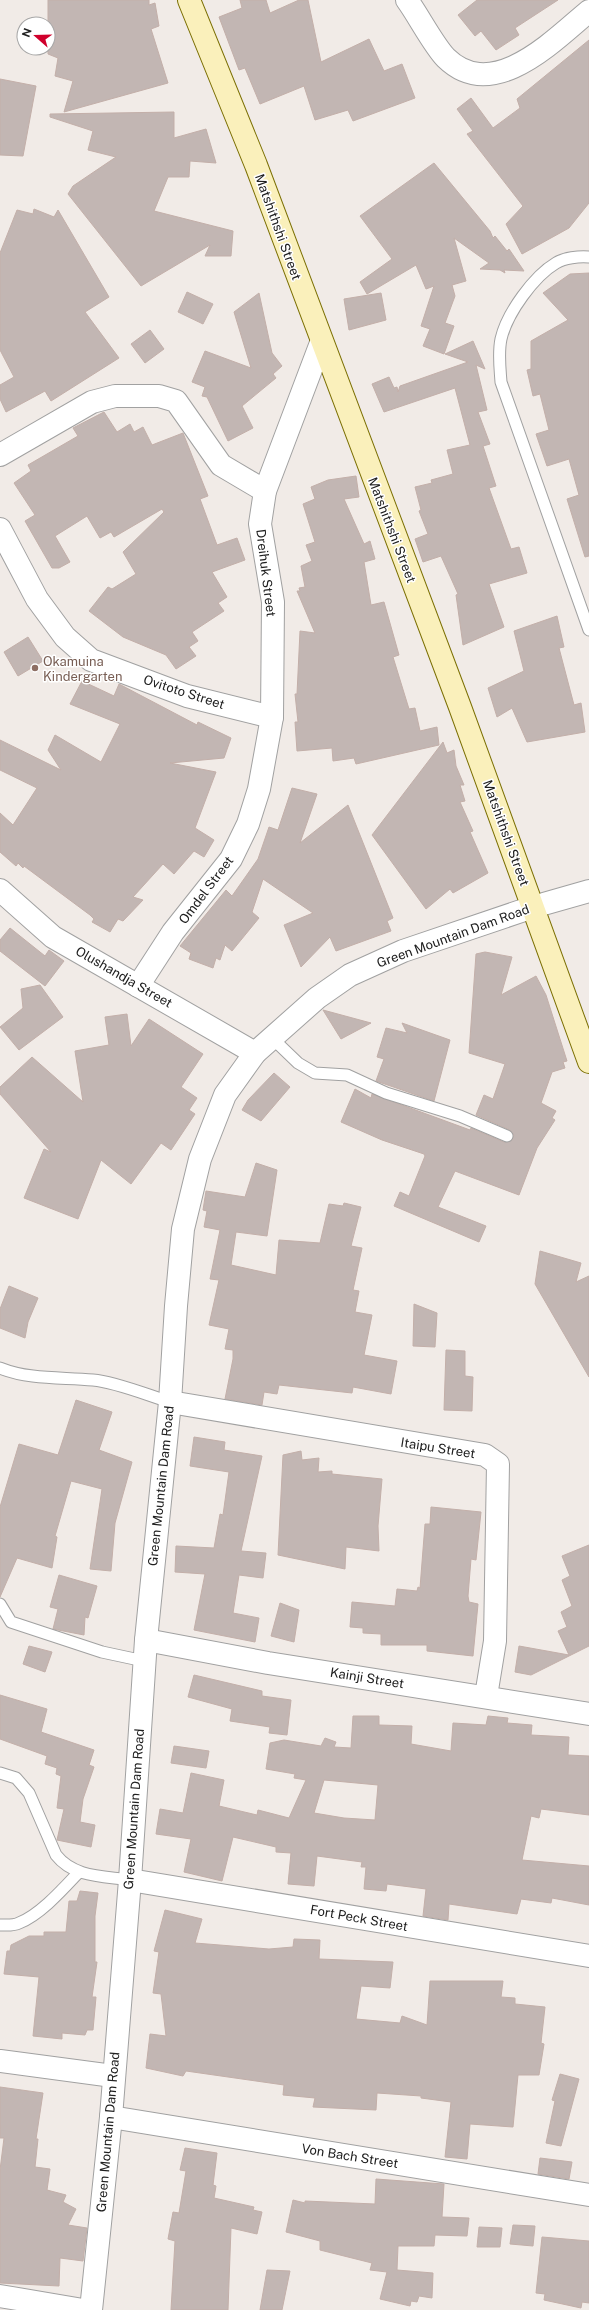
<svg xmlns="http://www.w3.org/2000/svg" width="589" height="2310" viewBox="0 0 589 2310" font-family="'Public Sans',sans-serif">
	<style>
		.building { fill: #c2b6b3; stroke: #c3afa9; fill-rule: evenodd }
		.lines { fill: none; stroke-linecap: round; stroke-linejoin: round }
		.service-casing { stroke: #a1a1a1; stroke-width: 13 }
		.minor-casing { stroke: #a1a1a1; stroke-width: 24 }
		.tertiary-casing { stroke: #a1a1a1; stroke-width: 24 }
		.secondary-casing { stroke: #7b6f03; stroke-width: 24 }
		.service { stroke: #fff; stroke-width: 11 }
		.minor { stroke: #fff; stroke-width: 22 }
		.tertiary { stroke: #fff; stroke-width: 22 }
		.secondary { stroke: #faf0bb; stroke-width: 22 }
		.education-dot { fill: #8d6e63; stroke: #fff; stroke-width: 1.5 }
		.labels { text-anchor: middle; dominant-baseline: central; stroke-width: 3; stroke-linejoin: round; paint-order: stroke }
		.street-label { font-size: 13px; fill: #202020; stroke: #fff }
		.education-label { font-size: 13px; fill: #785e54; stroke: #fff; text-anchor: start }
	</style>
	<rect width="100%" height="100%" fill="#f1ebe7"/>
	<!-- building -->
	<g class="building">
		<polygon points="48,0 149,0 149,5 155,3 159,26 151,29 168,83 64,112 73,81 55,76 58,58 48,54"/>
		<polygon points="240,0 266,0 270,13 299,0 308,0 321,62 369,39 384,71 402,64 415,98 353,121 348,110 315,120 304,86 260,104 245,68 239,70 219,17 242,8"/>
		<polygon points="477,0 558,0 515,28 519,35 496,50 481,31 475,36 458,15"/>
		<polygon points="589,40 589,203 569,228 522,254 506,224 523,206 467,134 473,131 457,109 471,98 493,128 520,108 517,99"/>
		<polygon points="0,79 36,86 23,156 0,155"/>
		<polygon points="174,112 174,138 206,129 216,163 190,161 189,177 168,177 154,211 233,231 231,256 205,256 210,245 141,286 68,194 73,186 116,157 88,150 93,131 50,117 50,114"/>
		<polygon points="434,163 490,231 493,238 495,236 507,251 509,249 524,271 504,270 505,273 500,270 480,269 489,263 454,238 466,281 452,285 455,296 445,323 454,326 444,354 423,346 430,329 421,326 434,286 426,289 416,265 367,294 360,282 392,259 360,216"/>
		<polygon points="34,209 54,217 58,210 109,297 85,312 119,358 51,401 45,391 6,412 0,399 0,385 14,377 0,350 0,253 17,210 33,214"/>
		<polygon points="589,273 589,556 585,557 567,499 579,495 569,459 547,466 536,434 549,430 540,394 533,396 527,370 531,369 531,341 568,320 543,293 570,274"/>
		<polygon points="187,292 213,304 203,324 178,312"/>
		<polygon points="259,293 272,353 282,366 273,374 276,378 242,406 253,428 228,441 207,397 202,396 205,387 192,382 205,351 251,368 234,312"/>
		<polygon points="381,293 386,320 349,330 344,299"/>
		<polygon points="150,330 164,349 145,363 131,344"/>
		<polygon points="473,341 485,369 476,365 487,410 478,412 490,444 483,446 496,486 489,488 511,549 519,547 527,573 489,584 504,627 463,645 456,595 458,594 441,556 423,562 415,539 428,534 419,511 421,510 415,487 432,483 431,480 453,474 447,450 470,445 455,388 384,412 372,384 389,377 394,388 397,387 398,392 400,386 468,362 445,354"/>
		<polygon points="104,412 117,432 130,424 134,432 143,427 152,445 183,433 208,496 200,499 217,545 237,538 245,560 212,572 227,597 218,603 224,611 192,632 198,641 189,647 196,656 176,669 166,655 123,637 89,611 108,587 112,589 136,574 123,552 164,512 162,509 114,537 111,532 100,538 87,516 55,536 70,562 59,568 52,568 25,521 35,515 14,483 31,471 28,465 78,436 73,428"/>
		<polygon points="356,476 359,497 344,499 364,544 370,541 375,559 364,562 371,605 384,602 399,655 393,657 409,709 415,708 420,731 437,727 439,745 356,764 354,758 333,761 332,748 297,751 295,722 298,722 295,694 297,694 300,631 315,633 297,591 300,591 299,588 305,587 301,566 312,561 306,545 315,542 303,504 315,499 311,487 328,480"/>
		<polygon points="557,616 564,647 559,648 574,705 581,703 585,732 527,742 512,708 497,717 488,688 524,671 514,631"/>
		<polygon points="28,637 43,661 18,676 4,652"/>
		<polygon points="82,681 114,696 119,684 197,725 198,722 231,738 224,758 170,763 216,772 195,828 214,840 204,857 194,851 174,874 163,864 133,897 143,900 123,921 118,919 110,932 92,922 94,919 90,915 24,866 23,868 18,863 16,866 0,852 0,813 13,825 37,788 0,770 0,740 61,770 48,750 55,735 101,762 120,724 70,704"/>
		<polygon points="443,742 447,753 454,750 456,766 464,785 460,785 465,801 460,802 473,831 470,832 488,873 453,893 450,889 426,909 372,835"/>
		<polygon points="292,788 317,794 300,843 348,805 393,918 387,921 391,931 336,951 330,937 301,967 284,925 313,913 263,879 252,912 259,918 232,951 225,945 220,960 216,958 213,968 189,959 191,953 180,946 226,890 232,896 258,859 269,827 278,830"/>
		<polygon points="10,928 45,956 49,950 64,961 45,986 0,951 0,940"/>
		<polygon points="485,952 512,957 501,995 536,976 546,995 567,1061 563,1062 565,1068 552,1072 541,1103 556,1111 552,1118 555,1120 537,1148 519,1195 455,1171 438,1207 486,1226 479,1242 394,1206 400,1192 409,1196 425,1156 424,1154 382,1140 341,1122 355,1089 371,1098 372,1094 470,1130 471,1128 504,1142 511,1141 514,1135 510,1130 476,1115 484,1095 493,1099 505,1064 469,1053 476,954"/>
		<polygon points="40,985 63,1017 19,1050 0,1027 23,1008 21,989"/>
		<polygon points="323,1010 371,1023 341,1039"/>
		<polygon points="127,1014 131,1046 149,1019 203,1054 181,1087 197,1098 189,1110 195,1114 171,1150 161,1143 131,1184 101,1160 78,1219 24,1198 44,1149 51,1152 0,1094 0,1087 32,1057 83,1102 75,1051 109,1045 105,1017"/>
		<polygon points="402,1023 450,1040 434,1101 376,1081 384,1059 377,1057 386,1028 407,1033"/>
		<polygon points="274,1073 290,1087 261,1121 242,1110 248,1100"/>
		<polygon points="256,1163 277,1170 267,1236 236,1232 231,1265 276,1275 279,1240 320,1243 329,1204 343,1206 344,1203 361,1207 351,1246 362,1248 353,1290 359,1291 355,1312 372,1315 364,1355 397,1361 391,1394 353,1387 352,1393 279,1385 277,1394 264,1392 262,1405 225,1399 233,1359 233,1350 225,1349 229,1329 209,1325 219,1280 210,1279 220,1230 204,1227 207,1211 203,1210 206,1191 245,1197"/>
		<polygon points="540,1251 581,1263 576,1282 589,1276 589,1377 535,1284"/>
		<polygon points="9,1286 38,1298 28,1322 25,1338 0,1328 0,1309"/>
		<polygon points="414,1304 437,1313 435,1347 413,1346"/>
		<polygon points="446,1350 465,1351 465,1376 473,1377 472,1411 444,1410"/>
		<polygon points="76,1400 112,1412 99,1450 132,1462 115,1523 111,1571 90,1569 102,1489 71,1481 55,1536 57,1537 52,1568 17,1558 0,1597 0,1507 19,1444 58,1455"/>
		<polygon points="194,1437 225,1442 224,1450 262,1456 241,1551 266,1553 263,1578 239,1575 233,1613 259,1618 255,1642 194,1630 205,1574 175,1572 176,1546 214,1548 220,1514 223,1515 229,1472 190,1466"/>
		<polygon points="301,1451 302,1460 319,1458 318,1472 332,1471 332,1474 382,1479 378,1526 379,1551 346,1547 345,1569 278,1555 283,1455"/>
		<polygon points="431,1507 481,1512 476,1560 471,1559 468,1596 469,1602 478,1604 473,1656 427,1651 427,1645 381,1645 381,1634 363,1633 363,1628 350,1627 352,1602 395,1606 397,1589 417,1591 418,1587 420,1588 425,1524 430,1524"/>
		<polygon points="589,1545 589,1646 531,1675 515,1672 519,1646 569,1655 558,1631 567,1627 561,1612 572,1606 562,1580 570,1576 562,1556"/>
		<polygon points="59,1575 97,1586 88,1618 85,1617 84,1635 53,1629 58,1609 50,1607"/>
		<polygon points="280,1603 299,1610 294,1642 271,1636"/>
		<polygon points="29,1646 52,1652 45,1672 23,1664"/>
		<polygon points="194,1675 262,1691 262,1696 291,1700 287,1735 269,1733 270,1727 230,1721 232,1709 188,1697"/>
		<polygon points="0,1695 47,1709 41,1732 94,1750 89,1765 94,1767 83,1799 80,1822 95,1825 91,1847 57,1840 64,1809 57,1808 61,1776 56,1774 57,1768 45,1764 47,1756 0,1739"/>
		<path d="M 353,1716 L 379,1716 L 379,1725 L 412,1726 L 411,1744 L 451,1751 L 453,1723 L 486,1725 L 488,1716 L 508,1718 L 507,1723 L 532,1725 L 531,1735 L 569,1737 L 568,1755 L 589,1756 L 589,1815 L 541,1809 L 539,1818 L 531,1816 L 522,1860 L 589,1866 L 589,1905 L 552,1898 L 551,1903 L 521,1899 L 517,1914 L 449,1904 L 448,1920 L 423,1916 L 426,1889 L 387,1884 L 386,1891 L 364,1889 L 366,1867 L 361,1867 L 362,1862 L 317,1856 L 314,1886 L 288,1884 L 291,1853 L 276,1852 L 276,1847 L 233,1837 L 222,1881 L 184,1872 L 191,1839 L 156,1834 L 160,1809 L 183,1813 L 191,1773 L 224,1780 L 219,1806 L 257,1815 L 258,1810 L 289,1818 L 306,1780 L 294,1778 L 295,1774 L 266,1769 L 270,1743 L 284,1740 L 321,1746 L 325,1738 L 336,1742 L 334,1747 L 351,1748 ZM 324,1780 L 378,1785 L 375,1820 L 344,1818 L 314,1813 Z"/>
		<polygon points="174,1746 209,1751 206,1768 171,1763"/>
		<polygon points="80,1891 98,1893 95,1916 95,1962 97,1962 92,1997 96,1997 93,2030 87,2030 85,2035 62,2033 62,2039 33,2036 39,1977 4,1974 7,1951 10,1951 11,1945 29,1936 44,1936 44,1932 66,1932 69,1901 77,1901"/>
		<polygon points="165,1910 202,1919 195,1943 269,1949 293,1947 294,1939 320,1940 319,1959 393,1962 390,1988 361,1986 356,2019 400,2023 402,2016 427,2025 430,1981 503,1981 501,1997 515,1998 515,2004 545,2007 541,2043 544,2044 539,2075 518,2075 513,2127 470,2124 467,2159 445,2157 451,2102 421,2098 421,2096 377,2093 376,2110 313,2107 315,2098 283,2095 284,2085 186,2071 183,2076 146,2068 150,2034 166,2036 161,1994 153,1993 159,1952 154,1951"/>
		<polygon points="560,2074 579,2079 561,2146 546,2143 555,2101 552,2100"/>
		<polygon points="0,2087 43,2093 36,2139 38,2139 35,2167 50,2169 47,2190 66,2195 63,2202 76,2209 68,2225 87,2228 83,2261 60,2258 59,2286 0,2283 0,2170 4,2138 0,2138"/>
		<polygon points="185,2148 217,2153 213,2185 216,2186 214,2198 254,2207 253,2210 262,2212 257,2234 231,2228 228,2310 171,2310 175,2241 168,2239 173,2212 179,2213 186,2171 180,2170"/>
		<polygon points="540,2158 572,2162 569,2179 538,2174"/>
		<polygon points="376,2179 444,2184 442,2217 469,2218 467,2236 435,2235 434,2246 398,2246 397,2270 433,2273 432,2298 419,2296 417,2302 411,2301 410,2306 380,2299 387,2272 370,2270 372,2263 320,2250 320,2241 286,2232 293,2200 305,2203 305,2201 375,2204"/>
		<polygon points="513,2225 535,2226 533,2246 510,2244"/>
		<polygon points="479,2227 502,2228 500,2247 477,2247"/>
		<polygon points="542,2237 589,2241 589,2303 582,2302 581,2308 544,2300 545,2294 536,2293"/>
		<polygon points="267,2270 290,2271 282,2310 260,2310"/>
	</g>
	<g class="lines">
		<!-- service casing -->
		<g class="service-casing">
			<g id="service">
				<path d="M 589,257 C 579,256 564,258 556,263 C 534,276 507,313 501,339 C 498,353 500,368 501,382 L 589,630"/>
				<polyline points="271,1037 298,1063 315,1073 347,1075 386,1093 460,1116 507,1136"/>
				<path d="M 0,1368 C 30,1380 62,1377 93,1380 C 116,1382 147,1395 170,1402"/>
				<polyline points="0,1604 11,1622 102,1652 144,1661"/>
				<path d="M 0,1773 L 16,1778 L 29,1793 L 56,1855 C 74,1878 104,1876 130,1880"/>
				<path d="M 0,1925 C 6,1925 13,1926 19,1923 C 40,1915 63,1889 79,1872"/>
			</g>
		</g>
		<!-- minor casing -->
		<g class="minor-casing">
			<g id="minor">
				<path d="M 407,0 C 418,15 434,46 446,58 C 493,104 554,40 589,11"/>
				<polyline points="0,455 92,402 115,396 159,396 176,401 221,465 265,491"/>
				<polyline points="0,529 37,599 65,637 91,660 187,696 272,717"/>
				<polyline points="0,890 53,937 255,1053"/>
				<polyline points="138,986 173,932 231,859 248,824 259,789 272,717 273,602 260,524 265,491 321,343"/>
				<polyline points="170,1402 485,1455 498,1464 495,1641 486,1696"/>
				<polyline points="146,1640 268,1663 589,1714"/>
				<polyline points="130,1880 589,1956"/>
				<polyline points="0,2061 113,2076"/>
				<polyline points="111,2117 589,2195"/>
				<polyline points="0,2296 83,2310"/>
			</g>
		</g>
		<!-- tertiary casing -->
		<g class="tertiary-casing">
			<polyline id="tertiary" points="91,2310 111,2117 130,1880 146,1640 170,1402 176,1306 183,1229 200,1159 225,1095 255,1053 317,998 350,975 403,951 533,907 589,891"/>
		</g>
		<!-- secondary casing -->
		<g class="secondary-casing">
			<polyline id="secondary" points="189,0 256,165 460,707 589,1062"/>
		</g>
		<!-- service -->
		<use href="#service" class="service"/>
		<!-- minor -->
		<use href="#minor" class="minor"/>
		<!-- tertiary -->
		<use href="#tertiary" class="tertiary"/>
		<!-- secondary -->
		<use href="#secondary" class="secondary"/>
	</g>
	<!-- markers -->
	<circle class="education-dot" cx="35" cy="668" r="4"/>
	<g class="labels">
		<!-- street labels -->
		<g class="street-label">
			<text transform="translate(278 227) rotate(70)">Matshithshi Street</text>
			<text transform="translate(392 530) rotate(69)">Matshithshi Street</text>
			<text transform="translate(266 573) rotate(83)">Dreihuk Street</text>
			<text transform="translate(184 692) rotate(18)">Ovitoto Street</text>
			<text transform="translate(506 833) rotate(70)">Matshithshi Street</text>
			<text transform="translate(206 890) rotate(-53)">Omdel Street</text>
			<text transform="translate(453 936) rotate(-20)">Green Mountain Dam Road</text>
			<text transform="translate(124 977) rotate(30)">Olushandja Street</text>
			<text transform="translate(438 1448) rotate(9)">Itaipu Street</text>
			<text transform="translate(161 1486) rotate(-84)">Green Mountain Dam Road</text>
			<text transform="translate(367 1678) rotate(9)">Kainji Street</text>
			<text transform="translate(134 1809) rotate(-86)">Green Mountain Dam Road</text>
			<text transform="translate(359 1918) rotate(10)">Fort Peck Street</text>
			<text transform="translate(108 2132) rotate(-85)">Green Mountain Dam Road</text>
			<text transform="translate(350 2156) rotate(9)">Von Bach Street</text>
		</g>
		<!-- education labels -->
		<g class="education-label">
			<text x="43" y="661">Okamuina<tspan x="43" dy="15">Kindergarten</tspan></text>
		</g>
	</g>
	<!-- north arrow -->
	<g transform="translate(36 36) rotate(290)"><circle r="19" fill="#ffffff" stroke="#a6a6a6"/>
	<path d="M0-3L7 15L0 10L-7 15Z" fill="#d0002c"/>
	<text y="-6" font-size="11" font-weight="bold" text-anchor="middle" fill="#202020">N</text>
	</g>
</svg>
